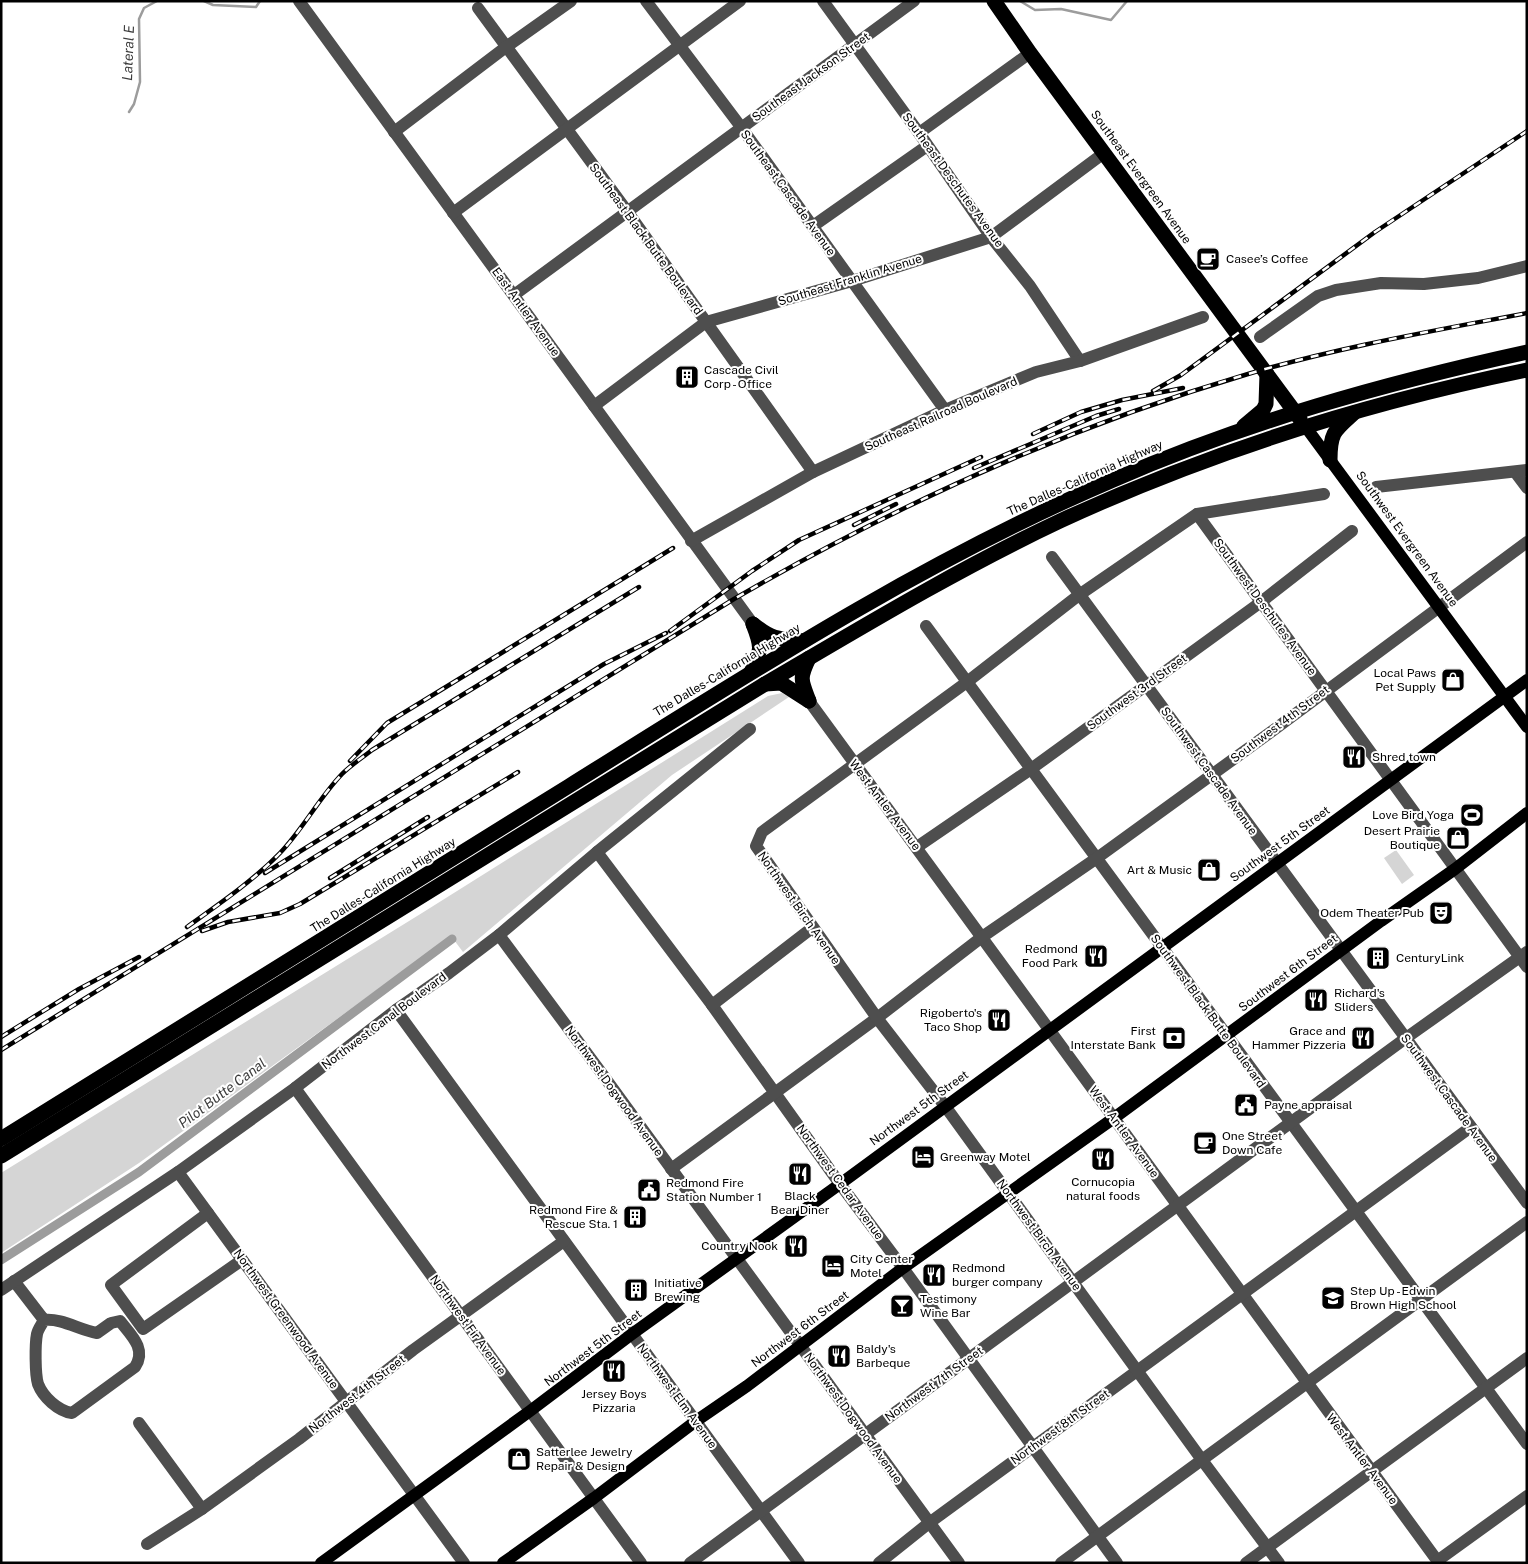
<svg xmlns="http://www.w3.org/2000/svg" width="1528" height="1564" viewBox="0 0 1528 1564" font-family="'Public Sans',sans-serif">
	<style>
		.green { fill: #d5d5d5 }
		.lines { fill: none; stroke-linecap: round; stroke-linejoin: round }
		.stream { stroke: #9c9c9c; stroke-width: 2.5 }
		.canal { stroke: #9c9c9c; stroke-width: 9 }
		.minor { stroke: #4e4e4e; stroke-width: 12 }
		.major { stroke: #000; stroke-width: 12 }
		.highway { stroke: #000; stroke-width: 15 }
		.rail-casing { stroke: #000; stroke-width: 4.5 }
		.rail { stroke: #fff; stroke-width: 2.5; stroke-dasharray: 8; stroke-linecap: butt }
		.labels { text-anchor: middle; dominant-baseline: central; stroke-width: 4; stroke-linejoin: round; paint-order: stroke }
		.street-label { font-size: 12px; fill: #000; stroke: #fff }
		.poi-label { font-size: 12px; fill: #000; stroke: #fff; text-anchor: start }
		.water-label { font-size: 14px; font-style: italic; fill: #3d3d3d; stroke: #fff }
	</style>
	<rect width="100%" height="100%" fill="#fff"/>
	<!-- green -->
	<g class="green">
		<polygon points="782,693 789,697 672,775 463,952 451,936 139,1163 1,1253 1,1173 422,913 768,696"/>
		<polygon points="1396,850 1414,875 1402,884 1384,858"/>
	</g>
	<g class="lines">
		<!-- stream -->
		<g class="stream">
			<polyline points="204,1 213,5 256,7 260,1"/>
			<polyline points="1020,1 1035,10 1061,9 1111,20 1127,1"/>
			<polyline points="129,112 134,104 140,82 139,19 144,8 157,1"/>
		</g>
		<!-- canal -->
		<polyline class="canal" points="1,1260 139,1172 452,939"/>
		<!-- minor -->
		<g class="minor">
			<polyline points="299,1 753,624"/>
			<polyline points="646,1 741,127 945,410"/>
			<polyline points="823,1 919,133 991,237 1030,286 1080,361"/>
			<polyline points="478,8 627,211 813,472"/>
			<polyline points="394,132 506,47 571,1"/>
			<polyline points="919,133 1030,53"/>
			<polyline points="453,213 740,1"/>
			<polyline points="813,226 927,146"/>
			<polyline points="514,295 914,1"/>
			<polyline points="1260,337 1318,296 1336,290 1381,283 1424,284 1478,278 1527,266"/>
			<polyline points="594,406 706,322 852,281 991,237 1104,153"/>
			<polyline points="1515,472 1527,488"/>
			<polyline points="1376,487 1527,470"/>
			<polyline points="1197,514 1527,967"/>
			<polyline points="691,541 813,472 945,410 1036,372 1080,361 1203,317"/>
			<polyline points="1052,557 1527,1203"/>
			<polyline points="926,626 1527,1444"/>
			<polyline points="809,701 1439,1563"/>
			<polyline points="917,847 1031,769 1261,602 1352,531"/>
			<polyline points="597,852 712,1005 840,1184 903,1268 1117,1563"/>
			<polyline points="499,935 600,1071 959,1563"/>
			<polyline points="712,1005 812,928"/>
			<polyline points="396,1010 799,1563"/>
			<polyline points="295,1088 641,1563"/>
			<polyline points="671,1169 877,1018 982,937 1097,858 1275,729 1527,542"/>
			<polyline points="178,1172 464,1563"/>
			<polyline points="208,1213 111,1285 143,1329 242,1260"/>
			<path d="M 14,1281 L 44,1320 C 42,1324 38,1329 37,1334 C 35,1344 35,1374 38,1384 C 43,1397 58,1411 72,1413 L 135,1367 C 147,1349 131,1335 120,1321 L 111,1323 L 97,1333 C 79,1330 62,1318 44,1320"/>
			<polyline points="1,1290 178,1172 295,1088 396,1010 449,973 499,935 597,852 750,729"/>
			<polyline points="139,1423 202,1509"/>
			<polyline points="147,1544 202,1509 299,1439 413,1350 564,1241"/>
			<polyline points="1437,1561 1527,1496"/>
			<polyline points="690,1563 1406,1038 1527,952"/>
			<polyline points="879,1563 929,1523 1471,1127"/>
			<polyline points="1061,1563 1527,1222"/>
			<polyline points="1246,1563 1527,1358"/>
			<polyline points="1279,1563 1202,1460 945,1106 877,1018 756,846 762,832 967,682 1079,595 1197,514 1324,494"/>
		</g>
		<!-- major -->
		<g class="major">
			<polyline points="1305,426 1527,727"/>
			<polyline points="321,1563 530,1411 632,1334 840,1184 1527,680"/>
			<polyline points="503,1563 594,1498 696,1421 747,1386 903,1268 1114,1118 1381,921 1455,869 1527,813"/>
		</g>
		<!-- highway -->
		<g class="highway">
			<polyline points="994,1 1030,53 1300,419"/>
			<polyline points="1244,426 1263,410 1266,404 1267,374"/>
			<path d="M 1330,460 C 1330,432 1335,430 1354,413"/>
			<path d="M 753,624 C 773,640 778,639 803,641"/>
			<path d="M 809,658 C 799,679 801,680 809,701"/>
			<path d="M 751,672 C 762,650 762,647 753,624"/>
			<polyline points="765,684 781,683 809,701"/>
			<path d="M 1,1139 C 191,1023 380,905 569,786 C 745,676 921,562 1113,480 C 1246,422 1385,383 1527,352"/>
			<path d="M 1,1156 L 765,684 C 862,627 958,569 1060,521 C 1209,452 1366,403 1527,370"/>
		</g>
		<!-- rail casing -->
		<g class="rail-casing">
			<g id="rail">
				<polyline points="1153,391 1181,375 1375,232 1527,131"/>
				<polyline points="1033,434 1081,412 1122,400 1183,388"/>
				<polyline points="974,468 1096,416 1119,409"/>
				<polyline points="854,525 896,504"/>
				<polyline points="670,631 752,571 799,540 981,457"/>
				<polyline points="350,761 387,723 673,548"/>
				<polyline points="265,873 604,664 666,633"/>
				<polyline points="330,878 428,817"/>
				<path d="M 187,927 C 219,904 253,881 280,853 C 303,829 319,798 342,774 C 351,765 362,758 372,750 L 639,587"/>
				<polyline points="202,931 228,922 280,913 300,904 518,772"/>
				<polyline points="1,1037 79,989 139,957"/>
				<path d="M 1,1050 L 734,599 C 896,505 1068,427 1248,374 C 1339,347 1433,331 1527,313"/>
			</g>
		</g>
		<!-- rail -->
		<use href="#rail" class="rail"/>
	</g>
	<!-- icons -->
	<defs>
		<g id="cafe-square" transform="scale(1.25)"><rect x="-9" y="-9" width="18" height="18" rx="4" fill="#000" stroke="#fff"/><path d="M-5.5-4.5H6V0H3Q3 3.5 0 3.5H-2.5Q-5.5 3.5-5.5 0ZM3-3.2v2h1.7v-2ZM-6 4.5H4V6H-6Z" fill="#fff"/></g>
		<g id="building-square" transform="scale(1.25)"><rect x="-9" y="-9" width="18" height="18" rx="4" fill="#000" stroke="#fff"/><path d="M-4-6H4V6H1V3H-1V6H-4ZM-2.5-4.3h1.7v1.8h-1.7ZM.8-4.3h1.7v1.8H.8ZM-2.5-1h1.7V.8h-1.7ZM.8-1h1.7V.8H.8Z" fill="#fff"/></g>
		<g id="shop-square" transform="scale(1.25)"><rect x="-9" y="-9" width="18" height="18" rx="4" fill="#000" stroke="#fff"/><path d="M-5-2.5h2.3a2.7 3.5 0 0 1 5.4 0H5L5.5 6h-11ZM-1.5-2.5h3a1.5 2.3 0 0 0-3 0Z" fill="#fff"/></g>
		<g id="restaurant-square" transform="scale(1.25)"><rect x="-9" y="-9" width="18" height="18" rx="4" fill="#000" stroke="#fff"/><path d="M-5-6h1v4h1v-4h1v4h1v-4h1v5L-1.5 .5V6h-2V.5L-5-1ZM5-6V6H3V1.5H1.5Q1.5-4 5-6Z" fill="#fff"/></g>
		<g id="stadium-square" transform="scale(1.25)"><rect x="-9" y="-9" width="18" height="18" rx="4" fill="#000" stroke="#fff"/><path d="M0-5a6.5 5 0 1 0 0 10a6.5 5 0 1 0 0-10ZM-3.5-1.8h7v3.6h-7Z" fill="#fff"/></g>
		<g id="theatre-square" transform="scale(1.25)"><rect x="-9" y="-9" width="18" height="18" rx="4" fill="#000" stroke="#fff"/><path d="M-5-5.5Q0-4 5-5.5V0Q5 5 0 6Q-5 5-5 0ZM-3.3-2.5H-1v1.5H-3.3ZM1-2.5H3.3v1.5H1ZM-2.8 1Q0 5.5 2.8 1Z" fill="#fff"/></g>
		<g id="bank-square" transform="scale(1.25)"><rect x="-9" y="-9" width="18" height="18" rx="4" fill="#000" stroke="#fff"/><path d="M-6-4H6V4H-6ZM0-2.3a2.3 2.3 0 1 0 0 4.6a2.3 2.3 0 1 0 0-4.6Z" fill="#fff"/></g>
		<g id="civic-square" transform="scale(1.25)"><rect x="-9" y="-9" width="18" height="18" rx="4" fill="#000" stroke="#fff"/><path d="M-.6-6.5H3V-4.5H.6V-3L4-1V1h2V6H-6V1h2V-1L-.6-3ZM-1.2 2.5V6h2.4V2.5Z" fill="#fff"/></g>
		<g id="hotel-square" transform="scale(1.25)"><rect x="-9" y="-9" width="18" height="18" rx="4" fill="#000" stroke="#fff"/><path d="M-6-4.5h1.5V1H6V5H4.5V3h-9V5H-6ZM-4 0a1.8 1.8 0 1 1 3.6 0ZM.5 0V-2.5h3Q6-2.5 6 0Z" fill="#fff"/></g>
		<g id="school-square" transform="scale(1.25)"><rect x="-9" y="-9" width="18" height="18" rx="4" fill="#000" stroke="#fff"/><path d="M0-5L7-2L0 1L-7-2ZM-4 1L0 2.5L4 1V4Q0 6-4 4Z" fill="#fff"/></g>
		<g id="bar-square" transform="scale(1.25)"><rect x="-9" y="-9" width="18" height="18" rx="4" fill="#000" stroke="#fff"/><path d="M-6-5H6L.8 .8V4.5H3.5V6h-7V4.5H-.8V.8Z" fill="#fff"/></g>
	</defs>
	<g fill-rule="evenodd">
		<use href="#cafe-square" x="1208" y="259"/>
		<use href="#building-square" x="687" y="377"/>
		<use href="#shop-square" x="1453" y="680"/>
		<use href="#restaurant-square" x="1354" y="757"/>
		<use href="#stadium-square" x="1472" y="815"/>
		<use href="#shop-square" x="1458" y="838"/>
		<use href="#shop-square" x="1209" y="870"/>
		<use href="#theatre-square" x="1441" y="913"/>
		<use href="#restaurant-square" x="1096" y="956"/>
		<use href="#building-square" x="1378" y="958"/>
		<use href="#restaurant-square" x="1316" y="1000"/>
		<use href="#restaurant-square" x="999" y="1020"/>
		<use href="#bank-square" x="1174" y="1038"/>
		<use href="#restaurant-square" x="1363" y="1038"/>
		<use href="#civic-square" x="1246" y="1105"/>
		<use href="#cafe-square" x="1205" y="1143"/>
		<use href="#hotel-square" x="923" y="1157"/>
		<use href="#restaurant-square" x="1103" y="1159"/>
		<use href="#restaurant-square" x="800" y="1174"/>
		<use href="#civic-square" x="649" y="1190"/>
		<use href="#building-square" x="635" y="1217"/>
		<use href="#restaurant-square" x="796" y="1246"/>
		<use href="#hotel-square" x="833" y="1266"/>
		<use href="#restaurant-square" x="934" y="1275"/>
		<use href="#building-square" x="636" y="1290"/>
		<use href="#school-square" x="1333" y="1298"/>
		<use href="#bar-square" x="902" y="1306"/>
		<use href="#restaurant-square" x="839" y="1356"/>
		<use href="#restaurant-square" x="614" y="1371"/>
		<use href="#shop-square" x="519" y="1459"/>
	</g>
	<g class="labels">
		<!-- street labels -->
		<g class="street-label">
			<text transform="translate(811 77) rotate(-36)">Southeast Jackson Street</text>
			<text transform="translate(1141 177) rotate(54)">Southeast Evergreen Avenue</text>
			<text transform="translate(953 180) rotate(54)">Southeast Deschutes Avenue</text>
			<text transform="translate(788 193) rotate(54)">Southeast Cascade Avenue</text>
			<text transform="translate(646 239) rotate(54)">Southeast Black Butte Boulevard</text>
			<text transform="translate(850 280) rotate(-17)">Southeast Franklin Avenue</text>
			<text transform="translate(526 312) rotate(54)">East Antler Avenue</text>
			<text transform="translate(941 414) rotate(-24)">Southeast Railroad Boulevard</text>
			<text transform="translate(1085 478) rotate(-24)">The Dalles-California Highway</text>
			<text transform="translate(1407 539) rotate(54)">Southwest Evergreen Avenue</text>
			<text transform="translate(1265 607) rotate(54)">Southwest Deschutes Avenue</text>
			<text transform="translate(727 670) rotate(-31)">The Dalles-California Highway</text>
			<text transform="translate(1137 692) rotate(-36)">Southwest 3rd Street</text>
			<text transform="translate(1280 724) rotate(-37)">Southwest 4th Street</text>
			<text transform="translate(1209 771) rotate(54)">Southwest Cascade Avenue</text>
			<text transform="translate(885 805) rotate(53)">West Antler Avenue</text>
			<text transform="translate(1280 844) rotate(-36)">Southwest 5th Street</text>
			<text transform="translate(383 885) rotate(-32)">The Dalles-California Highway</text>
			<text transform="translate(799 908) rotate(55)">Northwest Birch Avenue</text>
			<text transform="translate(1288 973) rotate(-37)">Southwest 6th Street</text>
			<text transform="translate(1208 1011) rotate(54)">Southwest Black Butte Boulevard</text>
			<text transform="translate(384 1021) rotate(-37)">Northwest Canal Boulevard</text>
			<text transform="translate(614 1091) rotate(54)">Northwest Dogwood Avenue</text>
			<text transform="translate(1449 1098) rotate(54)">Southwest Cascade Avenue</text>
			<text transform="translate(919 1108) rotate(-36)">Northwest 5th Street</text>
			<text transform="translate(1124 1132) rotate(54)">West Antler Avenue</text>
			<text transform="translate(840 1182) rotate(54)">Northwest Cedar Avenue</text>
			<text transform="translate(1039 1235) rotate(54)">Northwest Birch Avenue</text>
			<text transform="translate(286 1319) rotate(54)">Northwest Greenwood Avenue</text>
			<text transform="translate(468 1325) rotate(54)">Northwest Fir Avenue</text>
			<text transform="translate(800 1329) rotate(-37)">Northwest 6th Street</text>
			<text transform="translate(593 1348) rotate(-37)">Northwest 5th Street</text>
			<text transform="translate(934 1384) rotate(-36)">Northwest 7th Street</text>
			<text transform="translate(357 1394) rotate(-38)">Northwest 4th Street</text>
			<text transform="translate(677 1396) rotate(54)">Northwest Elm Avenue</text>
			<text transform="translate(853 1418) rotate(54)">Northwest Dogwood Avenue</text>
			<text transform="translate(1060 1427) rotate(-36)">Northwest 8th Street</text>
			<text transform="translate(1362 1459) rotate(53)">West Antler Avenue</text>
		</g>
		<!-- poi labels -->
		<g class="poi-label">
			<text x="1226" y="259">Casee’s Coffee</text>
			<text x="704" y="370">Cascade Civil<tspan x="704" dy="14">Corp - Office</tspan></text>
			<text x="1436" y="673" text-anchor="end">Local Paws<tspan x="1436" dy="14">Pet Supply</tspan></text>
			<text x="1372" y="757">Shred town</text>
			<text x="1454" y="815" text-anchor="end">Love Bird Yoga</text>
			<text x="1440" y="831" text-anchor="end">Desert Prairie<tspan x="1440" dy="14">Boutique</tspan></text>
			<text x="1192" y="870" text-anchor="end">Art &amp; Music</text>
			<text x="1424" y="913" text-anchor="end">Odem Theater Pub</text>
			<text x="1078" y="949" text-anchor="end">Redmond<tspan x="1078" dy="14">Food Park</tspan></text>
			<text x="1396" y="958">CenturyLink</text>
			<text x="1334" y="993">Richard's<tspan x="1334" dy="14">Sliders</tspan></text>
			<text x="982" y="1013" text-anchor="end">Rigoberto's<tspan x="982" dy="14">Taco Shop</tspan></text>
			<text x="1156" y="1031" text-anchor="end">First<tspan x="1156" dy="14">Interstate Bank</tspan></text>
			<text x="1346" y="1031" text-anchor="end">Grace and<tspan x="1346" dy="14">Hammer Pizzeria</tspan></text>
			<text x="1264" y="1105">Payne appraisal</text>
			<text x="1222" y="1136">One Street<tspan x="1222" dy="14">Down Cafe</tspan></text>
			<text x="940" y="1157">Greenway Motel</text>
			<text x="1103" y="1182" text-anchor="middle">Cornucopia<tspan x="1103" dy="14">natural foods</tspan></text>
			<text x="666" y="1183">Redmond Fire<tspan x="666" dy="14">Station Number 1</tspan></text>
			<text x="800" y="1196" text-anchor="middle">Black<tspan x="800" dy="14">Bear Diner</tspan></text>
			<text x="618" y="1210" text-anchor="end">Redmond Fire &amp;<tspan x="618" dy="14">Rescue Sta. 1</tspan></text>
			<text x="778" y="1246" text-anchor="end">Country Nook</text>
			<text x="850" y="1259">City Center<tspan x="850" dy="14">Motel</tspan></text>
			<text x="952" y="1268">Redmond<tspan x="952" dy="14">burger company</tspan></text>
			<text x="654" y="1283">Initiative<tspan x="654" dy="14">Brewing</tspan></text>
			<text x="1350" y="1291">Step Up - Edwin<tspan x="1350" dy="14">Brown High School</tspan></text>
			<text x="920" y="1299">Testimony<tspan x="920" dy="14">Wine Bar</tspan></text>
			<text x="856" y="1349">Baldy's<tspan x="856" dy="14">Barbeque</tspan></text>
			<text x="614" y="1394" text-anchor="middle">Jersey Boys<tspan x="614" dy="14">Pizzaria</tspan></text>
			<text x="536" y="1452">Satterlee Jewelry<tspan x="536" dy="14">Repair &amp; Design</tspan></text>
		</g>
		<!-- water labels -->
		<g class="water-label">
			<text transform="translate(128 53) rotate(-88)">Lateral E</text>
			<text transform="translate(222 1093) rotate(-37)">Pilot Butte Canal</text>
		</g>
	</g>
	<!-- border -->
	<rect width="1528" height="1564" fill="none" stroke="#000000" stroke-width="5"/>
</svg>
